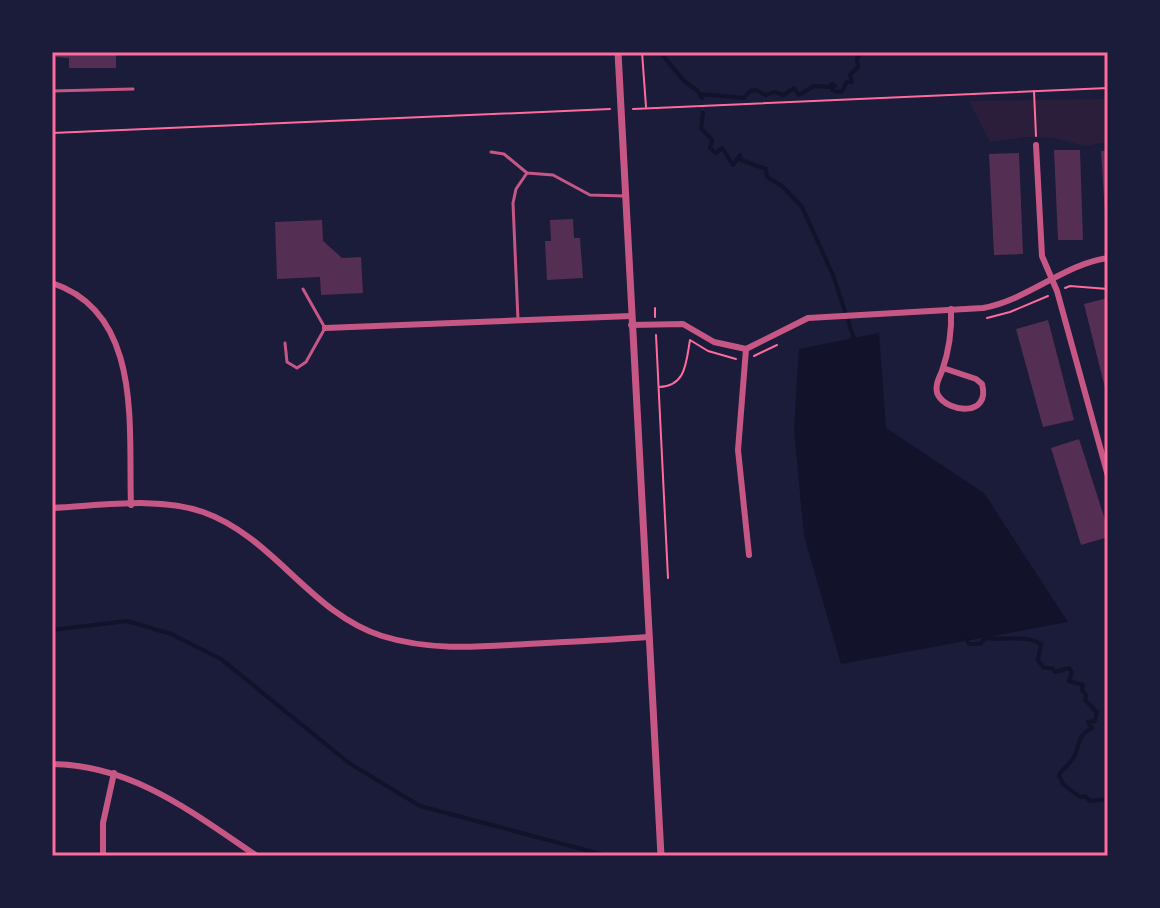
<svg xmlns="http://www.w3.org/2000/svg" width="1160" height="908" viewBox="0 0 1160 908" font-family="Arial,sans-serif">
	<style>
		.green { fill: #2a1e3b }
		.water { fill: #12122b }
		.lines { fill: none; stroke-linecap: round; stroke-linejoin: round }
		.stream { stroke: #12122b; stroke-width: 4 }
		.building { fill: #542f53 }
		.path { stroke: #ff6b9d; stroke-width: 2 }
		.service { stroke: #c65784; stroke-width: 3 }
		.minor { stroke: #c65784; stroke-width: 6 }
		.tertiary { stroke: #c65784; stroke-width: 7 }
		.neatline { fill: none; stroke: #ff6b9d; stroke-width: 3 }
	</style>
	<rect width="100%" height="100%" fill="#1b1b3a"/>
	<!-- green -->
	<polygon class="green" points="1108,99 1108,142 1084,146 1054,138 1024,137 990,142 969,101"/>
	<!-- water -->
	<polygon class="water" points="879,333 886,428 984,493 1068,622 841,664 804,536 794,429 799,349"/>
	<g class="lines">
		<!-- stream -->
		<g class="stream">
			<polyline points="660,52 684,81 698,91 702,98"/>
			<polyline points="700,94 744,98 750,91 756,90 766,95 774,92 784,95 794,88 799,95 814,86 829,87 832,84 835,86 832,90 837,92 842,91 847,82 852,82 850,75 858,67 857,59 861,52"/>
			<polyline points="703,113 701,128 712,140 710,148 716,153 722,148 733,165 740,155 741,160 766,169 767,177 782,186 802,207 833,275 855,342"/>
			<polyline points="52,630 127,621 171,634 221,659 349,763 420,806 608,856"/>
			<path d="M 965,636 L 969,644 L 980,644 L 986,638 C 1004,641 1024,634 1041,644 L 1038,660 L 1044,668 L 1052,668 L 1055,672 L 1069,668 L 1072,672 L 1069,681 L 1083,685 L 1082,690 L 1086,695 L 1085,700 L 1097,712 L 1095,721 L 1088,722 L 1092,728 C 1075,736 1081,748 1072,760 C 1068,766 1063,768 1059,775 L 1063,784 L 1080,797 L 1085,796 L 1090,801 L 1108,799"/>
		</g>
	</g>
	<!-- building -->
	<g class="building">
		<polygon points="56,52 116,52 116,68 69,68 69,58 56,57"/>
		<polygon points="1054,150 1080,150 1083,240 1058,240"/>
		<polygon points="1101,151 1108,151 1108,231 1106,231"/>
		<polygon points="1019,153 1023,254 994,255 989,154"/>
		<polygon points="573,219 574,238 580,238 583,278 547,280 545,241 551,241 550,220"/>
		<polygon points="322,220 323,241 342,258 361,257 363,293 321,295 320,277 277,279 275,222"/>
		<polygon points="1108,298 1108,387 1105,388 1084,304"/>
		<polygon points="1048,320 1074,420 1043,427 1016,329"/>
		<polygon points="1079,439 1108,529 1108,537 1081,545 1051,448"/>
	</g>
	<g class="lines">
		<!-- path -->
		<g class="path">
			<polyline points="642,52 646,107"/>
			<polyline points="1034,91 1036,136"/>
			<polyline points="633,109 1108,88"/>
			<polyline points="52,133 610,109"/>
			<polyline points="1065,288 1070,286 1108,289"/>
			<polyline points="655,308 655,317"/>
			<polyline points="987,318 1010,312 1048,296"/>
			<polyline points="656,335 668,578"/>
			<polyline points="754,356 777,345"/>
			<path d="M 659,387 C 686,386 686,363 690,340 L 708,351 L 736,359"/>
		</g>
		<!-- service -->
		<g class="service">
			<polyline points="52,91 133,89"/>
			<polyline points="491,152 504,154 527,173 553,175 590,195 625,196"/>
			<polyline points="518,320 513,203 516,189 527,173"/>
			<polyline points="285,343 287,362 297,368 306,362 325,328 303,289"/>
		</g>
		<!-- minor -->
		<g class="minor">
			<polyline points="1036,145 1042,256 1057,291 1108,476"/>
			<path d="M 52,283 C 144,313 128,429 131,505"/>
			<path d="M 631,325 L 683,324 L 714,342 L 746,349 L 808,318 L 983,308 C 1028,300 1064,264 1108,258"/>
			<polyline points="325,328 631,316"/>
			<polyline points="746,349 738,450 749,555"/>
			<path d="M 943,368 L 976,379 L 982,384 C 991,417 948,413 938,395 C 934,387 939,378 942,371 C 949,351 952,331 951,309"/>
			<path d="M 52,508 C 100,506 157,496 203,512 C 274,537 310,613 382,636 C 430,651 478,647 527,644 C 568,642 608,640 649,637"/>
			<path d="M 52,764 C 133,765 193,813 257,856"/>
			<polyline points="103,856 103,823 114,773"/>
		</g>
		<!-- tertiary -->
		<polyline class="tertiary" points="618,52 661,856"/>
	</g>
	<!-- border -->
	<rect width="1160" height="908" fill="none" stroke="#1b1b3a" stroke-width="108"/>
	<rect x="54" y="54" width="1052" height="800" class="neatline"/>
</svg>
